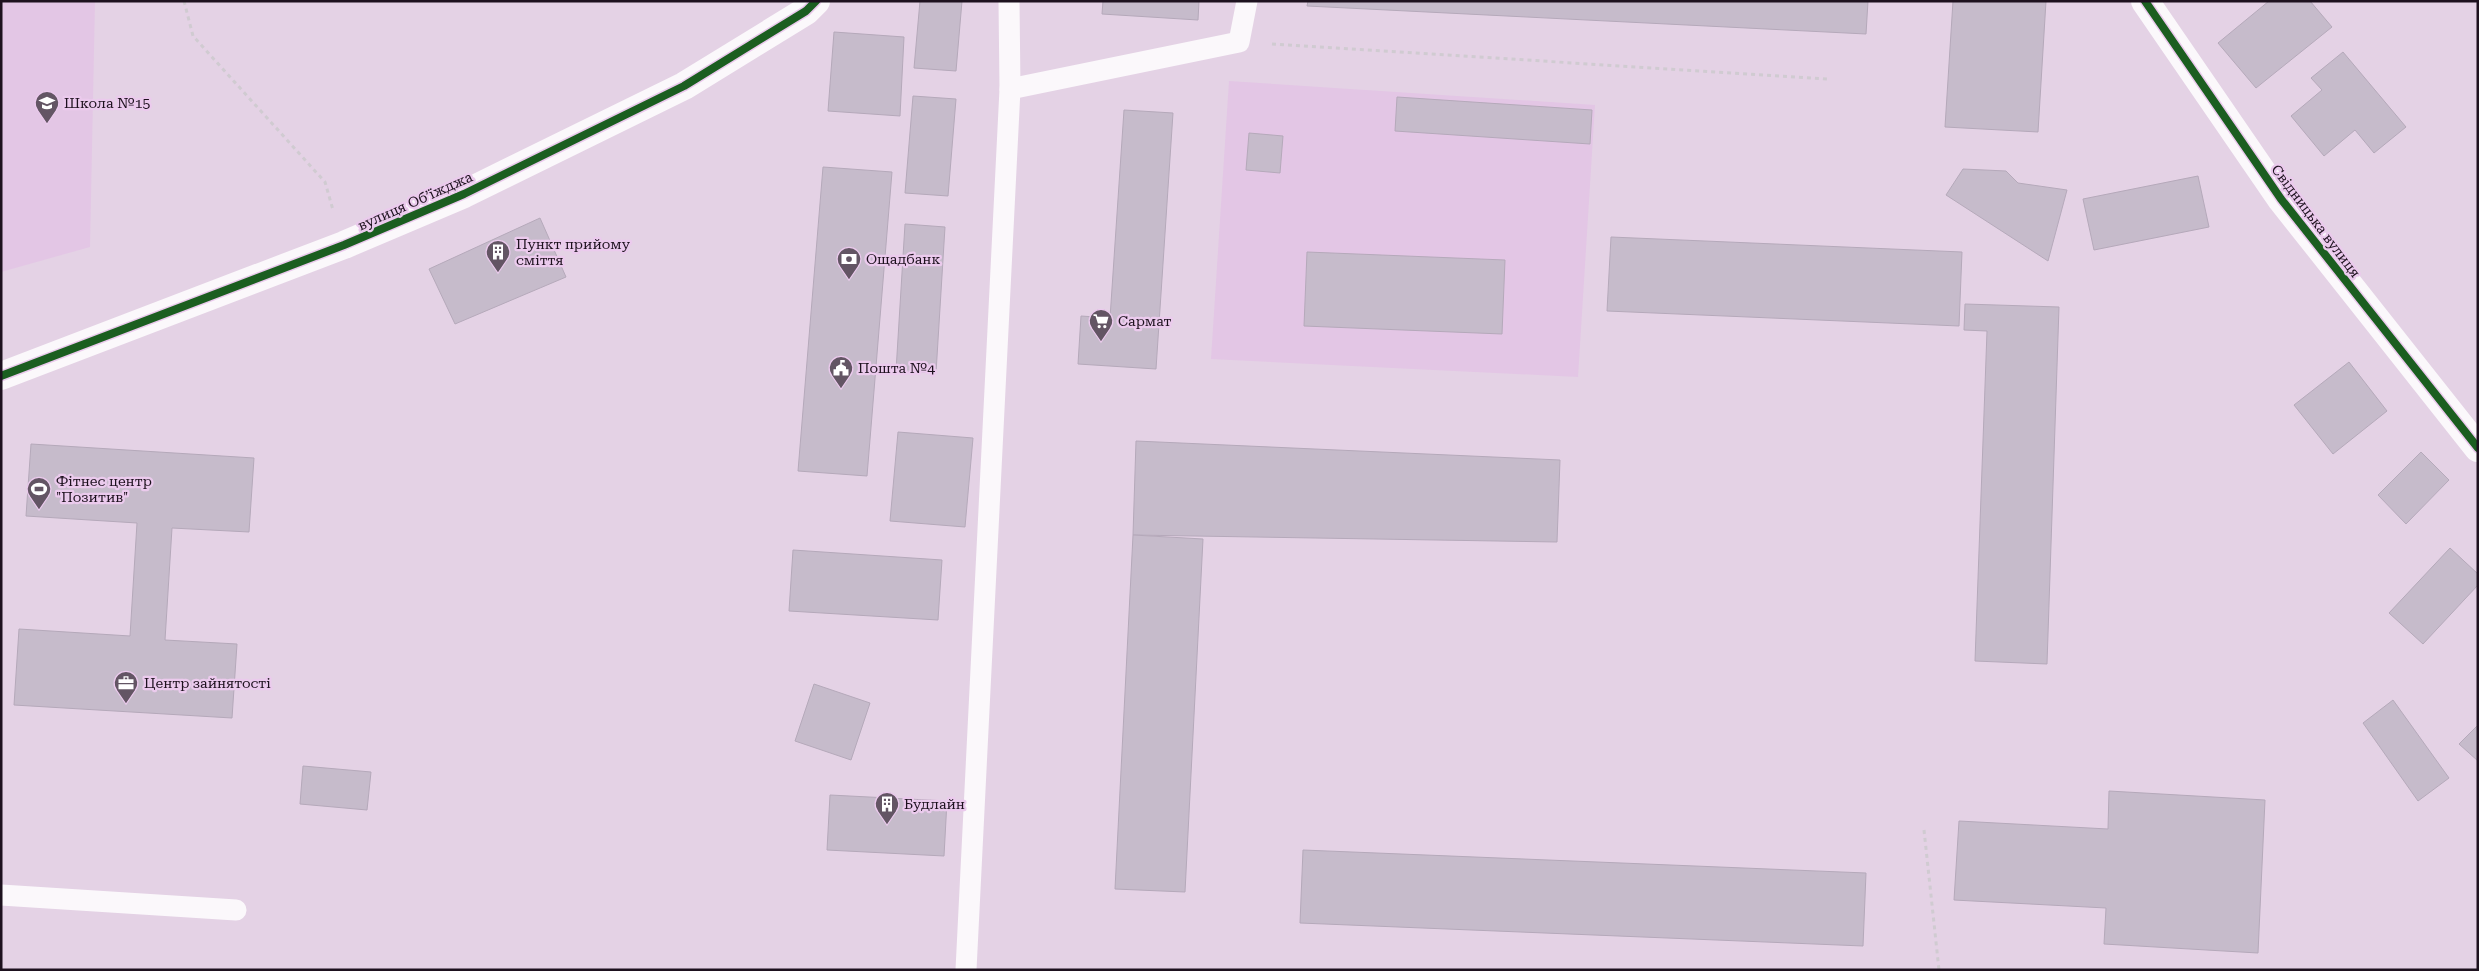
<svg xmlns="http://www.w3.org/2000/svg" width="2479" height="971" viewBox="0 0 2479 971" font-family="'Roboto Serif',serif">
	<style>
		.built { fill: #e3c6e5 }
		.building { fill: #c6bbcb; stroke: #b5a9ba }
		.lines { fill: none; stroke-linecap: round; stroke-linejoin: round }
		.path { stroke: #d0cbd1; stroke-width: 3; stroke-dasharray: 4 4; stroke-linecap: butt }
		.service { stroke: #fbf8fb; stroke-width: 21 }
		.minor { stroke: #fbf8fb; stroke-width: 28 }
		.tertiary { stroke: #fbf8fb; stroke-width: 28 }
		.cycleway-casing { stroke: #ebcaed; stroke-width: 11 }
		.cycleway { stroke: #1b5e20; stroke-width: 8 }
		.labels { text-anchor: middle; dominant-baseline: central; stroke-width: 4.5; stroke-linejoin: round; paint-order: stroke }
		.poi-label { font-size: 14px; fill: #1d111e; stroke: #ebcaed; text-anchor: start }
		.street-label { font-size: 14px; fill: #1d111e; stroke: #ebcaed }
	</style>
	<rect width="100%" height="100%" fill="#e4d2e5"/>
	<!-- built -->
	<g class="built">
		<polygon points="1,1 95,1 90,247 1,272"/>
		<polygon points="1229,81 1595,105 1578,377 1211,359"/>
	</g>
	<!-- building -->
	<g class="building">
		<polygon points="920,1 962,1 956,71 914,68"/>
		<polygon points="1103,1 1199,1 1198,20 1102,14"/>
		<polygon points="1308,1 1868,1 1866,34 1307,6"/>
		<polygon points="1953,1 2046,1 2038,132 1945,127"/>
		<polygon points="2269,1 2310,1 2332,27 2256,88 2218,43"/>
		<polygon points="834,32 904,37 900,116 828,111"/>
		<polygon points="2343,52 2406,127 2374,153 2355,130 2324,156 2291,116 2322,90 2311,78"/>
		<polygon points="913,96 956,99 948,196 905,193"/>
		<polygon points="1397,97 1592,110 1590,144 1395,131"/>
		<polygon points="1124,110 1173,113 1156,369 1078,364 1081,316 1110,318"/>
		<polygon points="1249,133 1283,136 1280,173 1246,170"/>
		<polygon points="823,167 892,172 867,476 798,471"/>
		<polygon points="1963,169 2006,171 2018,183 2067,190 2048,261 1946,195"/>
		<polygon points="2198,176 2209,227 2094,250 2083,199"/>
		<polygon points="540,218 566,277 455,324 429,269"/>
		<polygon points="905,224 945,227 936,373 896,371"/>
		<polygon points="1611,237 1962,252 1959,326 1607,311"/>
		<polygon points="1307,252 1505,260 1502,334 1304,326"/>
		<polygon points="1965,304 2059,307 2047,664 1975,661 1987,331 1964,330"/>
		<polygon points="2349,362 2387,411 2333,454 2294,405"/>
		<polygon points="898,432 973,438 965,527 890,521"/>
		<polygon points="1136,441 1560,460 1557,542 1133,535"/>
		<polygon points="31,444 254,458 249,532 172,528 165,640 237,644 232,718 14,705 19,629 130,636 137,523 26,516"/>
		<polygon points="2421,452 2449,480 2406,524 2378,495"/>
		<polygon points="1133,535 1203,539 1185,892 1115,889"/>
		<polygon points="2450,548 2478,574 2478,585 2423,644 2389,613"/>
		<polygon points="793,550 942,560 938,620 789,611"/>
		<polygon points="814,684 870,703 851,760 795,741"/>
		<polygon points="2393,700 2449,778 2418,801 2363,723"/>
		<polygon points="2478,725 2478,761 2459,744"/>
		<polygon points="303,766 371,772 367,810 300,804"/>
		<polygon points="2109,791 2265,800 2258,953 2104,944 2106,908 1954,900 1959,821 2108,829"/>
		<polygon points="830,795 947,801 944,856 827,850"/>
		<polygon points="1303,850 1866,873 1863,946 1300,923"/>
	</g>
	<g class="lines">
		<!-- path -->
		<g class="path">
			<polyline points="184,1 193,36 325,182 333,210"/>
			<polyline points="1272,44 1827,79"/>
			<polyline points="1924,830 1939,970"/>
		</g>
		<!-- service -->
		<g class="service">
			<polyline points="1010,89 1239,42 1247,1"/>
			<polyline points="1,895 236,910"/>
			<polyline points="966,970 1010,89 1009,1"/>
		</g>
		<!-- minor -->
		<polyline class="minor" points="2145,1 2281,199 2478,448"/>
		<!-- tertiary -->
		<polyline class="tertiary" points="1,376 344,245 464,194 684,86 806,11 816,1"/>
		<!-- cycleway casing -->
		<g class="cycleway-casing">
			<g id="cycleway">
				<polyline points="2145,1 2281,199 2478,448"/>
				<polyline points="1,376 344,245 464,194 684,86 806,11 816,1"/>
			</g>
		</g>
		<!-- cycleway -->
		<use href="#cycleway" class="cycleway"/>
	</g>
	<!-- icons -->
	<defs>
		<g id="school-pin" transform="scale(1.25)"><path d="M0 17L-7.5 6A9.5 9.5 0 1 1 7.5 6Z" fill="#635564" stroke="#ebcaed"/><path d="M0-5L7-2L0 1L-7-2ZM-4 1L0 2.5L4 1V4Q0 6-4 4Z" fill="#fff"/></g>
		<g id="building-pin" transform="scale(1.25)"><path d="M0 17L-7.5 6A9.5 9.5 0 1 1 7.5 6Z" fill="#635564" stroke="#ebcaed"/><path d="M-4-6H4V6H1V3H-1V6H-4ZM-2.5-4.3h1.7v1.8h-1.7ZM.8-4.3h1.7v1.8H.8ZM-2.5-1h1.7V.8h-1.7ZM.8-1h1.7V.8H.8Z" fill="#fff"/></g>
		<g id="bank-pin" transform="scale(1.25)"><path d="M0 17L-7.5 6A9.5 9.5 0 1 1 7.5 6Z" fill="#635564" stroke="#ebcaed"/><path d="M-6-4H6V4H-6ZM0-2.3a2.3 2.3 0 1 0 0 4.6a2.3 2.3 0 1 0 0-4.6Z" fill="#fff"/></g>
		<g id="supermarket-pin" transform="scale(1.25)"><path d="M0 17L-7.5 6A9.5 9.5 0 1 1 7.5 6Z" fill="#635564" stroke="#ebcaed"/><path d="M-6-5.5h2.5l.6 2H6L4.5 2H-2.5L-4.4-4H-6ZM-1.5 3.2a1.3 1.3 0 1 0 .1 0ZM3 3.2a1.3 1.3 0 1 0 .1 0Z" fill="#fff"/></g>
		<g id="civic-pin" transform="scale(1.25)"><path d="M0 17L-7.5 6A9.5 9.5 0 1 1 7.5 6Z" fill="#635564" stroke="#ebcaed"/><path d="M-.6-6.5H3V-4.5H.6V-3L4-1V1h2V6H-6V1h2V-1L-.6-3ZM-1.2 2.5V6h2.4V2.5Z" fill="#fff"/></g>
		<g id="stadium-pin" transform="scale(1.25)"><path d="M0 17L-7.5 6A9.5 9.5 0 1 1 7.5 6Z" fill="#635564" stroke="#ebcaed"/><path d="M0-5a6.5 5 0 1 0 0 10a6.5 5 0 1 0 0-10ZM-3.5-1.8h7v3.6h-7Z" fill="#fff"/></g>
		<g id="office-pin" transform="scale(1.25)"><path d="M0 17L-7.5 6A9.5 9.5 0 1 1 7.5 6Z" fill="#635564" stroke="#ebcaed"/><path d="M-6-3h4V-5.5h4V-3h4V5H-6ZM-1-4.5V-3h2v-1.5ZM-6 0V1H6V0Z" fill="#fff"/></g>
	</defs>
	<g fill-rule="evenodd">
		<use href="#school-pin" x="47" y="103"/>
		<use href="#building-pin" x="498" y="252"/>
		<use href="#bank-pin" x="849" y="259"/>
		<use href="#supermarket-pin" x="1101" y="321"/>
		<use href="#civic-pin" x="841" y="368"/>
		<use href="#stadium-pin" x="39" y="489"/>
		<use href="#office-pin" x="126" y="683"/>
		<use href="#building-pin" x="887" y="804"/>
	</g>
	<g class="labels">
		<!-- poi labels -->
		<g class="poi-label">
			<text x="64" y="103">Школа №15</text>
			<text x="516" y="244">Пункт прийому<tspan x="516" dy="16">сміття</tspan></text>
			<text x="866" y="259">Ощадбанк</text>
			<text x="1118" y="321">Сармат</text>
			<text x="858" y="368">Пошта №4</text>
			<text x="56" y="481">Фітнес центр<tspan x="56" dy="16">"Позитив"</tspan></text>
			<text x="144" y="683">Центр зайнятості</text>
			<text x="904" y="804">Будлайн</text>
		</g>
		<!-- street labels -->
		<g class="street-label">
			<text transform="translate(415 201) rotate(-24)">вулиця Обʼїжджа</text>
			<text transform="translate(2316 221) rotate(53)">Свідницька вулиця</text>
		</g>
	</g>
	<!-- border -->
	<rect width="2479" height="971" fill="none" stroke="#1d111e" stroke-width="5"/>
</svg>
